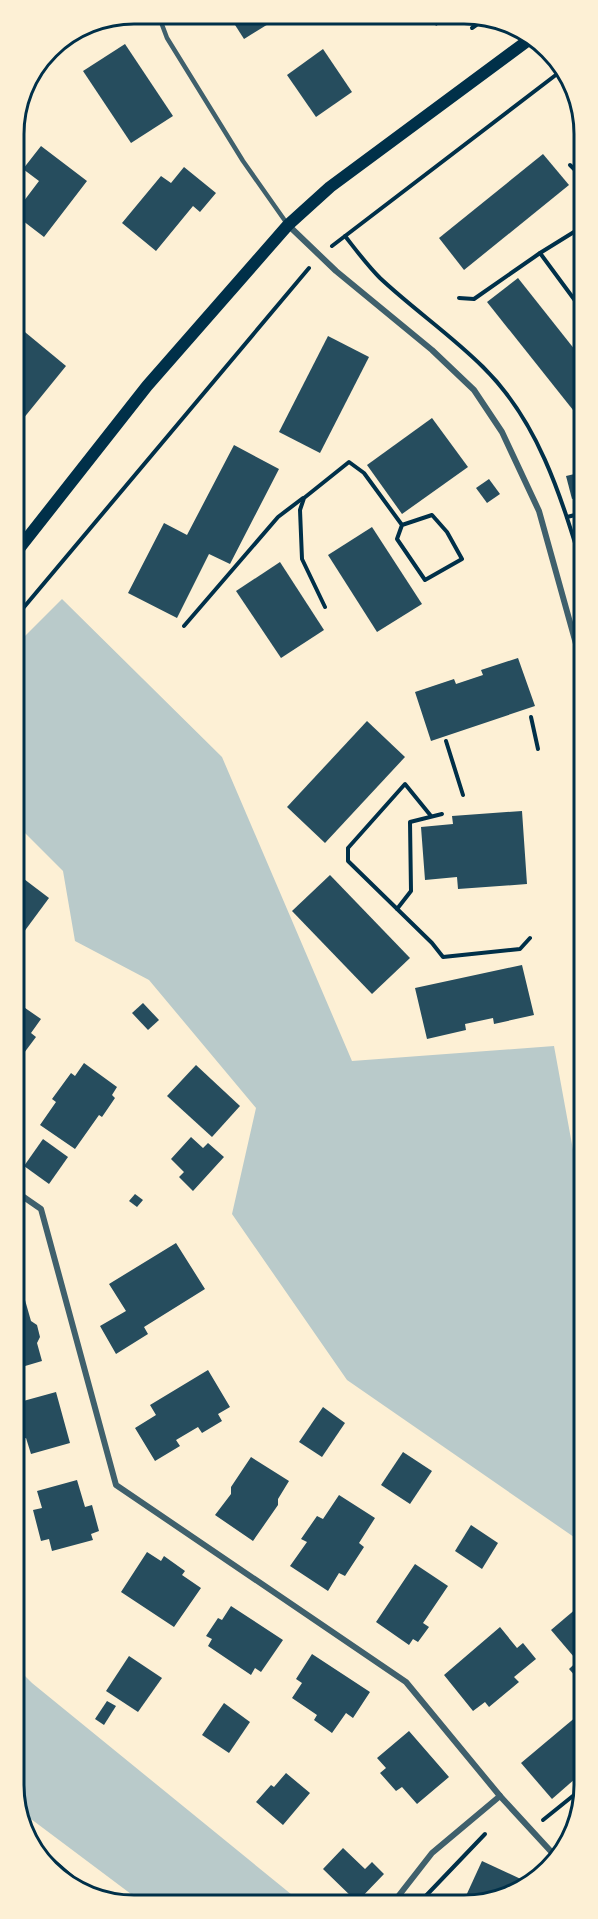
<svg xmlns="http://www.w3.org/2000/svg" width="598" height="1919" viewBox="0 0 598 1919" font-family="'Titillium Web',sans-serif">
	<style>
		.green { fill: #b9caca }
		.building { fill: #264d5e }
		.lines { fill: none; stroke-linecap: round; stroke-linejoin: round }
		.path { stroke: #003049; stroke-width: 4 }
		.service { stroke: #3f606c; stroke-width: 4.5 }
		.minor { stroke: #3f606c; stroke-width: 6 }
		.secondary { stroke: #003049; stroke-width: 12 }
		.rim { fill: none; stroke: #003049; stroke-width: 3 }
	</style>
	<rect width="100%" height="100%" fill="#fdf0d5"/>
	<!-- green -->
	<g class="green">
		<polygon points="62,599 222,757 352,1061 554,1046 584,1210 584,1544 347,1380 232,1214 256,1108 149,980 75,941 63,871 15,823 14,647"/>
		<polygon points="16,1667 32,1683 302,1903 143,1903 27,1816 16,1804"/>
	</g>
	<!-- building -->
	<g class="building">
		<polygon points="228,14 239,14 283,15 244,39"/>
		<polygon points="429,15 441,16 452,16 436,26"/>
		<polygon points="125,44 173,116 131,143 83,71"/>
		<polygon points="323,49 352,92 316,117 287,75"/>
		<polygon points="41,146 87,181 44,237 14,214 39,181 23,169"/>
		<polygon points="543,154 569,185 464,270 439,238"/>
		<polygon points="184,167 216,193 200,212 193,206 156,251 122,223 161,176 171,183"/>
		<polygon points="518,278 583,360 583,403 573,410 487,302"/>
		<polygon points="14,323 66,366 14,430"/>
		<polygon points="328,336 369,357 320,453 279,432"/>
		<polygon points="432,418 468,467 402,514 367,465"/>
		<polygon points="234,445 279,469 230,564 209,554 177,618 128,593 164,523 187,535"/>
		<polygon points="583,472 583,496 572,499 566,476"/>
		<polygon points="489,479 500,494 487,503 476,488"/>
		<polygon points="372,527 422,604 377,632 328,555"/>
		<polygon points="280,562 324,630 281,658 236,591"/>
		<polygon points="518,658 535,706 431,741 415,692 454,679 456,684 483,675 481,670"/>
		<polygon points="367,721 405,757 325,843 287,807"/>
		<polygon points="522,811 527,884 458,889 457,877 425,880 421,827 453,824 452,816"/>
		<polygon points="21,860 23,877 15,878 15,861"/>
		<polygon points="330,875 410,958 372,994 292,911"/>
		<polygon points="24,879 49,898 15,944 15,891"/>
		<polygon points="522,965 534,1015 494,1024 493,1018 465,1024 466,1030 427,1039 415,988"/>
		<polygon points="15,1001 41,1019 31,1033 36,1037 24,1053 19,1049 15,1056"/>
		<polygon points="143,1003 159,1020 148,1030 132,1013"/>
		<polygon points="84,1063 117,1087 112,1095 115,1098 102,1117 99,1115 75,1149 40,1125 56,1102 52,1099 71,1073 75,1076"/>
		<polygon points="196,1065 240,1106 212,1137 167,1096"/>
		<polygon points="191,1137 203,1148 208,1143 224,1157 193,1191 179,1177 184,1172 171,1159"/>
		<polygon points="43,1139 68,1157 49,1184 24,1166"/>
		<polygon points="135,1194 143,1200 137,1207 129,1201"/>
		<polygon points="176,1243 205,1289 144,1327 148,1334 116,1354 100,1326 126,1311 109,1284"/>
		<polygon points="25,1300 31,1321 37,1325 40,1337 37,1343 42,1361 15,1369 15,1302"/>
		<polygon points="208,1370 230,1407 218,1414 222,1421 202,1433 198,1427 176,1440 180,1446 155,1461 135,1428 156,1415 150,1405"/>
		<polygon points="56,1392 70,1443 31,1454 26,1438 19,1440 15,1419 21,1418 16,1403"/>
		<polygon points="323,1407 345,1423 322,1457 299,1442"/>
		<polygon points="403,1452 432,1471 410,1504 381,1485"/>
		<polygon points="251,1457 289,1481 278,1499 278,1505 253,1541 215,1515 231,1494 231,1487"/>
		<polygon points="77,1480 85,1507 92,1505 99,1531 91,1534 93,1540 52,1551 49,1539 41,1541 33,1510 42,1508 37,1491"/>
		<polygon points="339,1495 375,1518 359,1543 364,1547 345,1576 339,1573 328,1591 290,1566 307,1542 301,1539 317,1516 323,1519"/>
		<polygon points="471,1525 498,1543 482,1569 455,1551"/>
		<polygon points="147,1552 161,1561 164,1556 185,1571 182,1575 201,1588 174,1627 121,1592"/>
		<polygon points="415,1564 448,1586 423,1623 429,1627 418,1642 413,1639 409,1645 376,1622"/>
		<polygon points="584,1602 584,1648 574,1657 551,1630"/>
		<polygon points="231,1606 283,1640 261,1672 255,1668 251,1675 208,1646 212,1639 206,1636 218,1618 222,1620"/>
		<polygon points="500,1627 517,1648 523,1643 536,1659 514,1677 519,1682 489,1707 485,1702 473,1711 444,1675"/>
		<polygon points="312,1654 370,1692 353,1718 346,1713 332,1733 314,1720 317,1715 292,1698 302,1683 296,1679"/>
		<polygon points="584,1655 584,1686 569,1669"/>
		<polygon points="129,1656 162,1678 138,1712 106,1691"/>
		<polygon points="107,1701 116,1706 104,1725 95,1719"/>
		<polygon points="224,1703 250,1722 229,1753 202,1735"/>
		<polygon points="577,1716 584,1724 584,1771 552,1799 521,1763"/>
		<polygon points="409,1731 449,1777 417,1804 402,1787 396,1791 380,1773 386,1768 377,1758"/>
		<polygon points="286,1773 310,1793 283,1825 256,1802 271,1785 274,1787"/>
		<polygon points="343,1848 365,1869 372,1862 384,1874 357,1902 323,1869"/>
		<polygon points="482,1861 525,1881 487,1903 477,1903 465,1898"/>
	</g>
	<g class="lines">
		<!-- path -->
		<g class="path">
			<polyline points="472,28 489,16"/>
			<polyline points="570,165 582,177"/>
			<path d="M 345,236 C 356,250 367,265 380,278 C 413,309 451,335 483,367 C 539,422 561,497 583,569"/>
			<polyline points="332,246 561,71"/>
			<polyline points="540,253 582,310"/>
			<polyline points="459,298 474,299 540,253 582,227"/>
			<polyline points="567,517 583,513"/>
			<polyline points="325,607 302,559 300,510 304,498 349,462 364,473 402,525 397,539 425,580 462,559 447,532 432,515 402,525"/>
			<polyline points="14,619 309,268"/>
			<polyline points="184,626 278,517 303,498"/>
			<polyline points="531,717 538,749"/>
			<polyline points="446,741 463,795"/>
			<polyline points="431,816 405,784 348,848 348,861 432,943 443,957 520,949 530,938"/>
			<polyline points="397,909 411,891 410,822 442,814"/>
			<polyline points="543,1820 584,1787"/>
			<polyline points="419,1903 485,1834"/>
		</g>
		<!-- service -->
		<polyline class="service" points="158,14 167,38 243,161 288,225"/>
		<!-- minor -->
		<g class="minor">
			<polyline points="288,225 336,271 432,350 474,390 502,432 539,511 578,651 583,705"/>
			<polyline points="583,1005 581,1067 583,1114"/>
			<polyline points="15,1191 41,1209 116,1485 406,1682 500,1796 557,1858"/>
			<polyline points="393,1903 432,1853 500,1796"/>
		</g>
		<!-- secondary -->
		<g class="secondary">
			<polyline points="14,555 147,386 288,225 330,187 530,39"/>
			<polyline points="41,1855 74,1884"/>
		</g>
	</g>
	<!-- crop -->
	<path d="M0 0H598V1919H0ZM134 24H464A110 110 0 0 1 574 134V1785A110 110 0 0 1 464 1895H134A110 110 0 0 1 24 1785V134A110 110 0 0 1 134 24Z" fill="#fdf0d5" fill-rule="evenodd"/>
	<path class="rim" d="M134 24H464A110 110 0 0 1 574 134V1785A110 110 0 0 1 464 1895H134A110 110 0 0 1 24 1785V134A110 110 0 0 1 134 24Z"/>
</svg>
